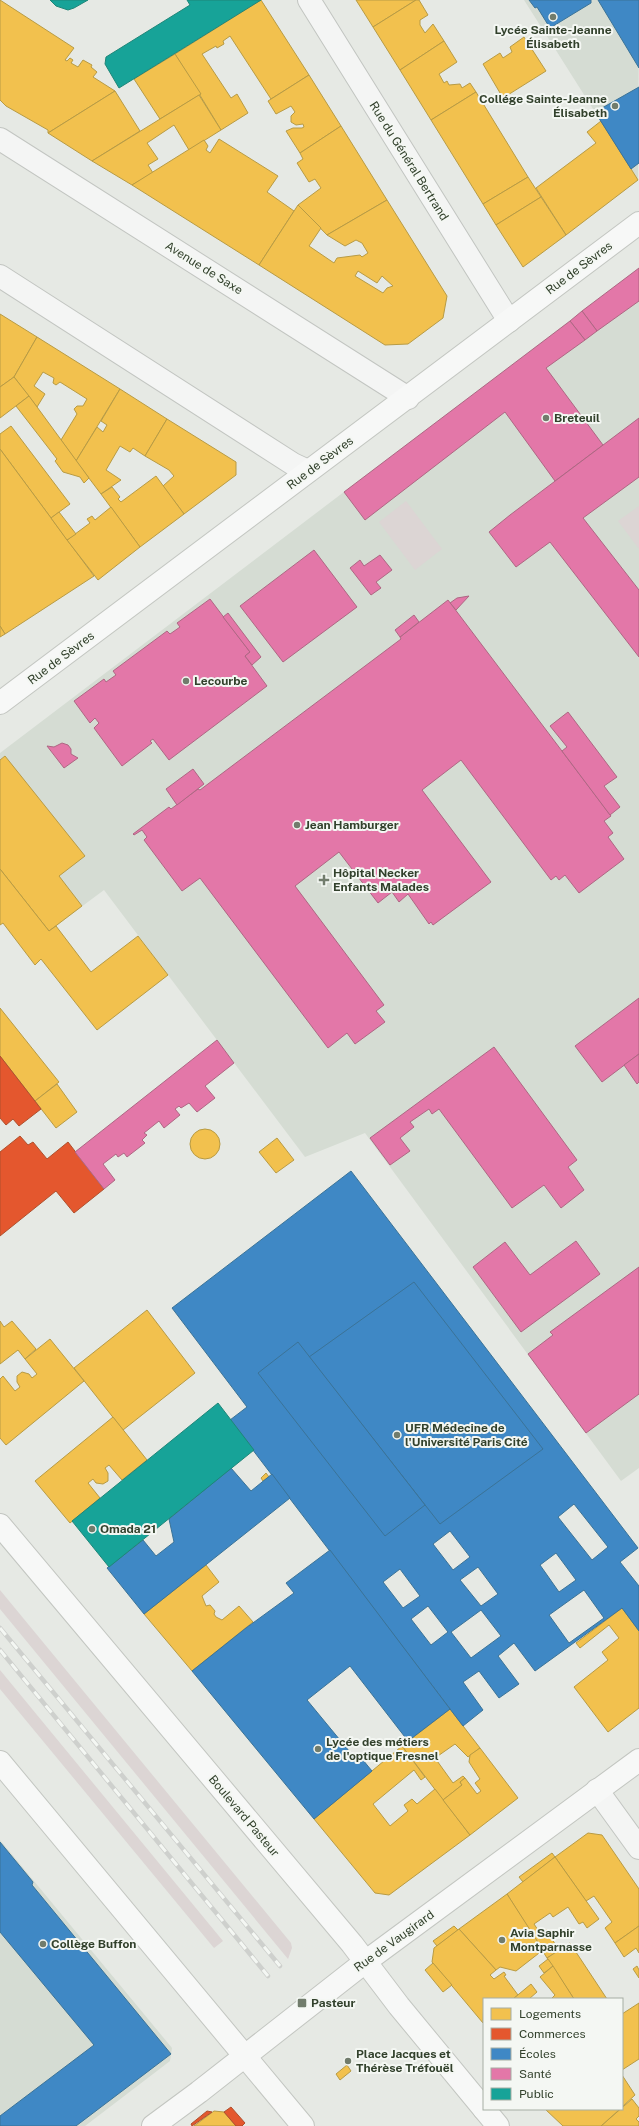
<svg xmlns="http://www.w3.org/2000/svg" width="639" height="2126" viewBox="0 0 639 2126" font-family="'Public Sans',sans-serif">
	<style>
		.built { fill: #d5dcd3 }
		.green { fill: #dcd5d4 }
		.homes { fill: #f2c14e; stroke: #b89b44; fill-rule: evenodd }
		.shops { fill: #e4572e; stroke: #af502d }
		.schools { fill: #3f88c5; stroke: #3b7397; fill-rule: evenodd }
		.health { fill: #e377a8; stroke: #ae6783 }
		.public { fill: #17a398; stroke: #1f8678 }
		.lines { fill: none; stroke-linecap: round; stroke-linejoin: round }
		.minor-casing { stroke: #c2c5c1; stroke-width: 24 }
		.major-casing { stroke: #c3c6c1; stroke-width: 24 }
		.minor { stroke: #f4f5f4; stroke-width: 22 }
		.major { stroke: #f7f8f7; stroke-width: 22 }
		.rail-casing { stroke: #ced0cd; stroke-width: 4.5 }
		.rail { stroke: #f4f7f3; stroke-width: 3; stroke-dasharray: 9; stroke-linecap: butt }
		.poi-dot { fill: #717c6c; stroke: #f4f7f3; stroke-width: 1.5 }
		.labels { text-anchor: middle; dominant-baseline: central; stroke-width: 4; stroke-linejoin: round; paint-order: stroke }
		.poi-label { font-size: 12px; font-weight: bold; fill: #32412c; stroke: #f4f7f3; text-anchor: start }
		.street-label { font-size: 12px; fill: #32412c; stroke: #f4f7f3 }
	</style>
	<rect width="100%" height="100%" fill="#e6e9e4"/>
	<!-- built -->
	<g class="built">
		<polygon points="524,0 639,0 638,180 545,33"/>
		<polygon points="639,268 639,1468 621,1481 365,1133 305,1157 104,890 49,931 0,869 0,753"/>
		<polygon points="0,1840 172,2048 170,2061 85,2126 0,2126"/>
	</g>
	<!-- green -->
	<g class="green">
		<polygon points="406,501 442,549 415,570 379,522"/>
		<polygon points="639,506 639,549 618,521"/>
		<polygon points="0,1590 291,1943 292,1948 288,1959 0,1609"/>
		<polygon points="0,1670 223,1941 214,1948 0,1689"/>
	</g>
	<!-- homes -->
	<g class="homes">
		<polygon points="0,0 74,48 65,60 67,61 70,58 73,60 71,63 78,67 83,60 92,65 91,67 97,72 93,77 115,91 48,133 48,130 6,106 0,100"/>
		<polygon points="261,0 309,75 271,99 230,36 223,41 224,44 217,48 216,46 202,54 231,98 237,94 248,113 221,130 175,54"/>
		<polygon points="356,0 416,0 373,27"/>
		<polygon points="416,0 419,0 428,15 420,20 420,25 425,33 433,24 444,41 400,70 373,27"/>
		<polygon points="524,37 546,71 503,98 483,64 500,53 503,58 512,52 510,47"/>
		<polygon points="444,41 457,62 439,74 444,83 447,81 449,85 460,84 462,88 470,83 476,92 431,120 400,70"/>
		<polygon points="175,54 201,94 160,119 134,79"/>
		<polygon points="309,75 341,126 300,153 286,131 293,128 302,128 304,127 303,124 296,125 291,122 291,116 295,112 291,106 276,114 268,101"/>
		<polygon points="115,91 140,131 92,161 48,133"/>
		<polygon points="476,92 528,177 483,204 431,120"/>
		<polygon points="199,95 221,130 189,150 174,125 147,143 158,159 148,165 153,173 132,185 92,161"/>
		<polygon points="601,121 638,180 566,235 536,188 596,143 587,132"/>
		<polygon points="341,126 387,200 327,235 298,205 321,188 315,179 309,182 297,163 303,159 300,153"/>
		<polygon points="219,139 278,176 267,192 294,211 259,265 132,185 204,140 208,146 206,150 210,153"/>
		<polygon points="528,177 541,197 496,225 483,204"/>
		<polygon points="541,197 566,235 523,267 496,225"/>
		<path d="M 387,200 L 447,296 L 443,318 L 408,344 L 385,345 L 259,265 L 298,205 L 321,228 L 309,246 L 334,263 L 337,258 L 360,255 L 362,257 L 368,253 L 362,243 L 356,240 L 345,246 L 327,235 ZM 358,271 L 377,283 L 382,276 L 393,286 L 387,288 L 383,293 L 355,276 Z"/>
		<polygon points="0,314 37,337 14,377 0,387"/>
		<polygon points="37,337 120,389 76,461 61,440 77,414 74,409 77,406 83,406 87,399 60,382 56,385 53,383 54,378 43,372 34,386 45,394 37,407 14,377"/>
		<polygon points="14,377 29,396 0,418 0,387"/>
		<polygon points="120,389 167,419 145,456 133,448 130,452 120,446 106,470 121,480 101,494 76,461 97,427 103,432 107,425 101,421"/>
		<polygon points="29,396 89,478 84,483 80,477 63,472 55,461 57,459 16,406"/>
		<polygon points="167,419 236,462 236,475 184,514 163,486 174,476 169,470 145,456"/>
		<polygon points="11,426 70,504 51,518 0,449 0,434"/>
		<polygon points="0,449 94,576 5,634 0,626"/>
		<polygon points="156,476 184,514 140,547 101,494 112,487 120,497 118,499 121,502"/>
		<polygon points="111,507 140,547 98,580 67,540 90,523 87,519 92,516 95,520"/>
		<polygon points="59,512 76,534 67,540 51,518"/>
		<polygon points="0,626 5,634 0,637"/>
		<polygon points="5,756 85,856 59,876 82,906 49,931 0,869 0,760"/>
		<polygon points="0,869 49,931 56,926 91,972 138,936 168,975 97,1030 41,959 35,965 3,923 0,925"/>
		<polygon points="0,1008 59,1082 35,1101 0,1056"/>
		<polygon points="57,1084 77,1112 56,1128 35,1101"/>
		<circle cx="205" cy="1144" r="15"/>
		<polygon points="277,1138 294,1160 276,1173 259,1152"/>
		<polygon points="147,1310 195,1373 123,1430 74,1368"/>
		<polygon points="0,1321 4,1327 12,1321 36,1349 25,1359 18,1350 0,1364"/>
		<polygon points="50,1339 84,1381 6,1445 0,1438 0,1379 3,1376 15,1391 20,1387 17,1382 17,1376 22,1372 29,1374 32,1378 37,1374 25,1359"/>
		<polygon points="113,1417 147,1460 122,1480 109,1465 105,1468 108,1473 108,1481 103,1484 96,1483 93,1479 88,1483 100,1498 70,1523 35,1481"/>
		<polygon points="266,1473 269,1477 263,1481 261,1478"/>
		<polygon points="206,1565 219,1582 202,1596 206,1606 210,1605 215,1611 214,1614 216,1617 222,1620 239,1606 253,1622 192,1671 144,1614"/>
		<polygon points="622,1608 639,1631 639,1708 608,1732 574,1687 608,1660 602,1652 619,1638 609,1625 580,1648 576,1643"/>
		<polygon points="450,1709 480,1748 468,1757 455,1744 435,1758 453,1783 463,1776 465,1778 460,1782 462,1785 443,1800 402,1746"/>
		<polygon points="402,1746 425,1777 421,1780 414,1770 373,1804 390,1826 408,1811 404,1805 412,1799 417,1804 435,1789 470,1835 389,1895 375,1893 314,1819"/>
		<polygon points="480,1748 518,1798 470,1835 443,1800 462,1785 460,1782 465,1778 477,1794 481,1791 475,1783 480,1779 469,1762 470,1755"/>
		<polygon points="588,1833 602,1835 639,1889 639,1926 615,1943 605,1928 612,1922 594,1896 586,1901 555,1857"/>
		<polygon points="552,1853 555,1857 523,1882 519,1877"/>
		<polygon points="555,1857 599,1919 587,1928 583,1922 579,1924 568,1907 553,1917 550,1913 534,1924 538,1930 541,1929 547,1930 555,1944 554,1945 558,1951 547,1958 507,1894"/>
		<polygon points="507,1894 543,1950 516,1971 500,1967 496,1970 459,1929"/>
		<polygon points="454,1926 458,1930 437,1946 433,1941"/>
		<polygon points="639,1926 639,1953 636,1948 624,1957 615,1943"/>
		<polygon points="459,1929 496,1970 490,1975 494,1979 504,1972 506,1975 504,1976 518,1995 513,1999 484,1999 483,2023 432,1962 434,1948"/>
		<polygon points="570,1943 607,1999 574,1999 547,1958"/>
		<polygon points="548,1959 553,1966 544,1973 539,1966"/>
		<polygon points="433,1963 452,1985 443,1992 425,1970"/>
		<polygon points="553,1966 574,1999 551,1999 555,1995 540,1977"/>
		<polygon points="637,1966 639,1970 639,1978 633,1969"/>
		<polygon points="531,1984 537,1992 529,1999 513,1999"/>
		<polygon points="639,2003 639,2059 622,2070 622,2014"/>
		<polygon points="347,2065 351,2071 340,2080 336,2074"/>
		<polygon points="622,2075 635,2095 622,2107"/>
		<polygon points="632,2099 639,2108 639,2116 636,2119 639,2122 639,2126 601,2126"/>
		<polygon points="545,2109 620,2109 601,2126 563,2126"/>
		<polygon points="214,2111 224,2112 236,2126 194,2126"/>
	</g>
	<!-- shops -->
	<g class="shops">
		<polygon points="0,1056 41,1109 19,1126 13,1119 6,1125 0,1118"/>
		<polygon points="20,1136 28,1145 33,1142 47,1159 68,1142 104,1189 74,1213 56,1191 0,1236 0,1152"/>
		<polygon points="231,2107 245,2123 242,2126 236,2126 224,2112"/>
		<polygon points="207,2111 212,2112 192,2126 191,2124"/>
	</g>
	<!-- schools -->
	<g class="schools">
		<polygon points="529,0 591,0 591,3 550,28 537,7 535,8"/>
		<polygon points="598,0 639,0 639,68"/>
		<polygon points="639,87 639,163 631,169 595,112"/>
		<path d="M 351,1171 L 638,1548 L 620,1562 L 639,1586 L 639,1631 L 622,1608 L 535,1671 L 514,1643 L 498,1656 L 519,1684 L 499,1698 L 479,1671 L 463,1682 L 483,1710 L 463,1726 L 230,1420 L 247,1407 L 172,1308 ZM 574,1504 L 608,1547 L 592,1560 L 558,1517 ZM 450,1531 L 470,1557 L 453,1570 L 433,1544 ZM 556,1553 L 576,1580 L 559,1592 L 540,1565 ZM 478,1567 L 498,1594 L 481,1606 L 460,1580 ZM 400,1569 L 420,1596 L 403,1608 L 383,1582 ZM 584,1590 L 604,1618 L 569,1643 L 549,1615 ZM 428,1606 L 448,1632 L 431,1645 L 411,1619 ZM 481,1610 L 501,1636 L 471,1658 L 451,1632 Z"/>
		<polygon points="414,1282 543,1449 440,1524 309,1357"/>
		<polygon points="298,1342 425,1505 385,1536 258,1373"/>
		<polygon points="231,1468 251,1491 272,1474 290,1498 144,1614 107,1568 143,1540 156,1556 174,1542 169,1519"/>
		<polygon points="330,1550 450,1709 408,1741 350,1666 307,1700 354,1757 358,1754 372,1771 314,1819 192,1671 246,1628 294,1593 286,1583"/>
		<polygon points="0,1842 33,1882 32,1885 171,2054 76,2126 0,2126 0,2116 94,2045 0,1932"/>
	</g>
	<!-- health -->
	<g class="health">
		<polygon points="639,268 639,301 597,331 582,311"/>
		<polygon points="582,311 597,331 585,340 570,321"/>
		<polygon points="570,321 585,340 546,368 603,445 555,481 505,412 365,520 344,492"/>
		<polygon points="639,418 639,477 583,518 639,590 639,657 550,542 516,567 489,532 510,515"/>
		<polygon points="314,550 357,607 283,662 240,606"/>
		<polygon points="380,555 392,570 376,582 381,588 371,595 350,568 360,560 364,566"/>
		<polygon points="469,596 456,610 450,603 457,598"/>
		<polygon points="210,599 250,652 245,656 267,686 169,760 153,739 150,741 152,743 122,766 94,728 99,723 95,718 90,723 74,701 104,679 106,682 116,675 113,671 167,631 170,634 180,627 177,623"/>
		<polygon points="448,600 611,816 604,821 613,833 608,837 624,859 579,893 565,875 559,880 556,876 551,880 461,760 422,790 491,882 433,925 431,922 429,924 408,894 399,902 392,892 378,903 339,852 295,886 384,1005 376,1011 385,1022 355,1044 347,1033 328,1048 200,878 182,891 144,840 147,837 142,830 134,835 133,834 169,807 171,809 198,789 200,790 401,639 400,637"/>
		<polygon points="228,613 261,657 252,665 245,656 250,652 223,617"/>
		<polygon points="414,615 419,622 400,637 395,630"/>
		<polygon points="568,712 617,777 604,786 620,807 610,815 562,751 567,747 550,726"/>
		<polygon points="62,743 68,745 71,749 71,754 78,758 64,768 47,746 54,747"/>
		<polygon points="193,769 204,784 177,805 166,789"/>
		<polygon points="639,998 639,1054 602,1082 575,1046"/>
		<polygon points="217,1040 234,1063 205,1086 215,1098 197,1112 189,1103 181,1108 179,1106 175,1109 180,1115 164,1128 159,1121 144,1133 147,1135 142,1140 145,1143 127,1157 124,1153 118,1157 116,1154 103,1164 115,1180 104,1189 75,1152"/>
		<polygon points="494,1047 577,1160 568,1167 584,1190 561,1208 544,1185 512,1208 439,1109 432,1114 429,1109 410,1122 414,1127 400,1138 410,1151 390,1165 370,1138"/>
		<polygon points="639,1054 639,1082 637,1084 624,1065"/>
		<polygon points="576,1241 600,1274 521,1332 473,1267 505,1242 530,1275"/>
		<polygon points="639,1267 639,1394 586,1433 528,1354 553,1335 550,1332"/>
	</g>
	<!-- public -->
	<g class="public">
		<polygon points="50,0 88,0 74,8 68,10 56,6"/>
		<polygon points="187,0 261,0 119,88 105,64 106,57 190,5"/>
		<polygon points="218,1403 254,1450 109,1567 72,1521"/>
	</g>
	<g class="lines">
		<!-- minor casing -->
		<g class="minor-casing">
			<g id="minor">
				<polyline points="309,0 509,321"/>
				<polyline points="0,139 408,398"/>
				<polyline points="0,276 293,464 308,471"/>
				<polyline points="597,1790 639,1848"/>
			</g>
		</g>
		<!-- major casing -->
		<g class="major-casing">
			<g id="major">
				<polyline points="0,703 639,223"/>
				<polyline points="0,1525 352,1944 399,2006 484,2109"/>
				<polyline points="0,1762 303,2126"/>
				<polyline points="484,2109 498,2126"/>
				<polyline points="153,2126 199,2092 365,1962 639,1760"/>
			</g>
		</g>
		<!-- minor -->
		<use href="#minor" class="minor"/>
		<!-- major -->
		<use href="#major" class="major"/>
		<!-- rail casing -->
		<g class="rail-casing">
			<g id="rail">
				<polyline points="0,1628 280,1966"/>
				<polyline points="0,1650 268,1976"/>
			</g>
		</g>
		<!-- rail -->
		<use href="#rail" class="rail"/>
	</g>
	<!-- markers -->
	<g class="poi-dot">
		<circle cx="553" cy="17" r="4"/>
		<circle cx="615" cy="106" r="4"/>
		<circle cx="546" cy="418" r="4"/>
		<circle cx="186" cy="681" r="4"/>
		<circle cx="297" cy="825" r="4"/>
		<path d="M322 874h4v4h4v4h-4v4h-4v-4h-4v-4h4z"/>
		<circle cx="397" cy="1435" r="4"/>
		<circle cx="92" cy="1529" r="4"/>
		<circle cx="318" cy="1749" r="4"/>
		<circle cx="502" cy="1940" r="4"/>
		<circle cx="43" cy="1944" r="4"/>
		<rect x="297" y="1998" width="10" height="10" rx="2"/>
		<circle cx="348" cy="2061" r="4"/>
	</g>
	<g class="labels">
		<!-- poi labels -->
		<g class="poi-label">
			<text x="553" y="30" text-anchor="middle">Lycée Sainte-Jeanne<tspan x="553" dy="14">Élisabeth</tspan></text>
			<text x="607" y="99" text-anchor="end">Collége Sainte-Jeanne<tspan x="607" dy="14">Élisabeth</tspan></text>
			<text x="554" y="418">Breteuil</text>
			<text x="194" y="681">Lecourbe</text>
			<text x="305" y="825">Jean Hamburger</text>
			<text x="333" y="873">Hôpital Necker<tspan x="333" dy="14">Enfants Malades</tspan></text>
			<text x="405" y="1428">UFR Médecine de<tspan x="405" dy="14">l'Université Paris Cité</tspan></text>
			<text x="100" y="1529">Omada 21</text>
			<text x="326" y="1742">Lycée des métiers<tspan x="326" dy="14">de l'optique Fresnel</tspan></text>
			<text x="510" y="1933">Avia Saphir<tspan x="510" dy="14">Montparnasse</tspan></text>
			<text x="51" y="1944">Collège Buffon</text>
			<text x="311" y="2003">Pasteur</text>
			<text x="356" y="2054">Place Jacques et<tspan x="356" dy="14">Thérèse Tréfouël</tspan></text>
		</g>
		<!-- street labels -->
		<g class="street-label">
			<text transform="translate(409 161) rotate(58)">Rue du Général Bertrand</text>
			<text transform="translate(204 268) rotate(32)">Avenue de Saxe</text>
			<text transform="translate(579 268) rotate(-37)">Rue de Sèvres</text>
			<text transform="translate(320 463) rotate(-37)">Rue de Sèvres</text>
			<text transform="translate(61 658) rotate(-37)">Rue de Sèvres</text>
			<text transform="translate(244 1816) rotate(50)">Boulevard Pasteur</text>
			<text transform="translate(394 1941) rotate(-36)">Rue de Vaugirard</text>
		</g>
	</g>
	<!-- legend -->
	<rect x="483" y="1998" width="140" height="112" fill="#f4f7f3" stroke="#a6aea3"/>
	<rect x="491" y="2008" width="20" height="12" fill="#f2c14e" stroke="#a6aea3"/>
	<text x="519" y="2018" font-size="12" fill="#32412c">Logements</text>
	<rect x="491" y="2028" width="20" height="12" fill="#e4572e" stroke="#a6aea3"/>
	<text x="519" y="2038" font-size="12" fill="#32412c">Commerces</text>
	<rect x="491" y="2048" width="20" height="12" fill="#3f88c5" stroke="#a6aea3"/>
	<text x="519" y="2058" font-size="12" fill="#32412c">Écoles</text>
	<rect x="491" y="2068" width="20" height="12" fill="#e377a8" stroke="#a6aea3"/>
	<text x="519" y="2078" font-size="12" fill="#32412c">Santé</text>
	<rect x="491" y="2088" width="20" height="12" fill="#17a398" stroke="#a6aea3"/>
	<text x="519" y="2098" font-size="12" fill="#32412c">Public</text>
</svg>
